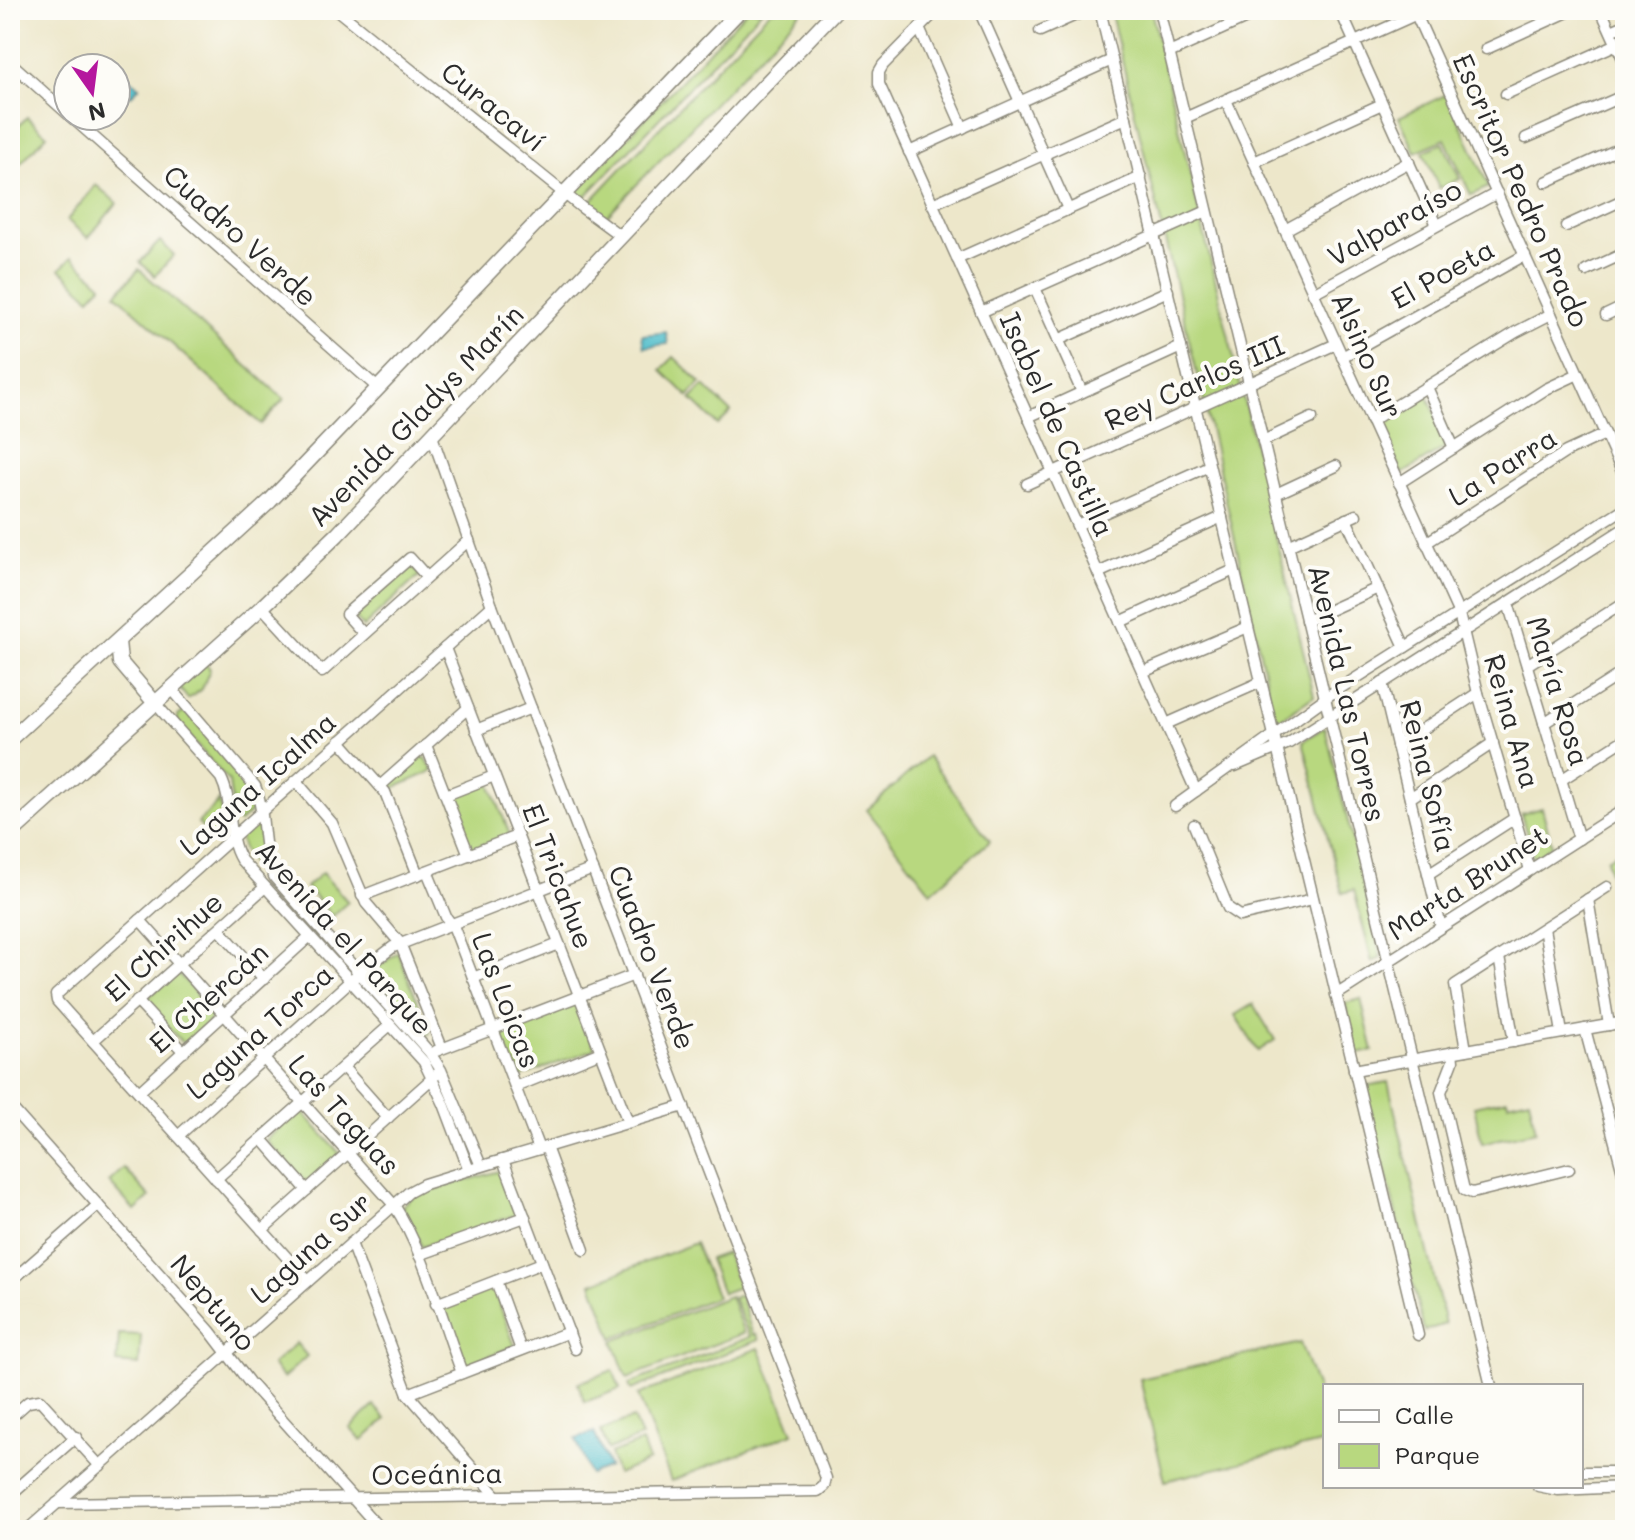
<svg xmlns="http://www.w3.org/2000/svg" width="1635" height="1540" viewBox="0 0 1635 1540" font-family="Mali,sans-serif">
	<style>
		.green { fill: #b8d87f; stroke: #728255; stroke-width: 2 }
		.water { fill: #50bdca; stroke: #3e747a; stroke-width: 2 }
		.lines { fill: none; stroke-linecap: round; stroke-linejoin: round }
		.minor-casing { stroke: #8c897a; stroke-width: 13 }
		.major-casing { stroke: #8c897a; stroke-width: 17 }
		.minor { stroke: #fff; stroke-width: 10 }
		.major { stroke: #fff; stroke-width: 14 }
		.labels { text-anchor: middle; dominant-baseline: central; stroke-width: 8; stroke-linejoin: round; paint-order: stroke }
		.street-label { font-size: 28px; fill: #2b2b2b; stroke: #fdfcf7 }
	</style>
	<rect width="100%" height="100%" fill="#fdfcf7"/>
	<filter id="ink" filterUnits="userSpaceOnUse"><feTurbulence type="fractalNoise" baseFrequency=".0125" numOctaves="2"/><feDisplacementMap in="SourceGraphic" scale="16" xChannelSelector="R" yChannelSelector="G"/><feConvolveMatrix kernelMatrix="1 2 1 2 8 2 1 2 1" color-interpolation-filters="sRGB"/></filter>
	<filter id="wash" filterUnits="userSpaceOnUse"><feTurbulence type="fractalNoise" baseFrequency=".006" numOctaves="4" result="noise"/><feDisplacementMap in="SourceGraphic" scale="32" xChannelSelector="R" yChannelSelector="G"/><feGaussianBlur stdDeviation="1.8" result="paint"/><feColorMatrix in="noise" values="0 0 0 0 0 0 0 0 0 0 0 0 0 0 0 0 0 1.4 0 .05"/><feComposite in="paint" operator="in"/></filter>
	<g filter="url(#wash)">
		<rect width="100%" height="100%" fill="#ede7ca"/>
		<!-- green -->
		<g class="green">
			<polygon points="747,10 762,10 582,200 574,194"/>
			<polygon points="771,10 803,10 604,219 587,205"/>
			<polygon points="1110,10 1151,10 1314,696 1280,719 1274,716 1208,419"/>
			<polygon points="1447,94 1489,187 1471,195 1445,139 1415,152 1399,117"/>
			<polygon points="27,117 47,135 16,168 10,163 10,135"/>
			<polygon points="1443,143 1460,179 1439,188 1423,152"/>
			<polygon points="96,185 117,203 88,238 67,220"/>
			<polygon points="160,241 174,255 155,276 140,262"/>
			<polygon points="72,257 102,285 90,298 60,269"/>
			<polygon points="139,269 284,399 261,424 116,294"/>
			<polygon points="674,357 701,383 688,396 661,370"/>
			<polygon points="704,386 731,412 718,425 691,399"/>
			<polygon points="1426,392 1449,445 1402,474 1377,421"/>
			<polygon points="409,563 420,575 363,627 352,615"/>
			<polygon points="206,663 210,669 202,689 188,699 179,688"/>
			<polygon points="182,713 188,713 252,789 255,808 239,823 234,818 229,782 177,722 178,716"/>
			<polygon points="1325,727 1381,958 1372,962 1354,890 1342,893 1303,741"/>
			<polygon points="928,756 990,841 931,892 867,810"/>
			<polygon points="421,757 426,758 433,771 392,789 389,784"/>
			<polygon points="490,783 510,835 471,849 451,797"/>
			<polygon points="219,801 224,828 213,840 198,823"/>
			<polygon points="1542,808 1552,845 1534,860 1521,814"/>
			<path d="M 258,821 L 263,864 L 269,876 L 266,880 C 254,867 242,855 240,837 Z"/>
			<polygon points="1625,847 1625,944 1607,859"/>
			<polygon points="322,873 348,902 332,916 306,887"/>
			<polygon points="398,952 430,1033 426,1036 373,978 372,972"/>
			<polygon points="177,972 216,1015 185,1045 143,1002"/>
			<polygon points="1361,999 1373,1051 1357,1054 1345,1003"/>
			<polygon points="576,1001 595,1049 518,1078 499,1031"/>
			<polygon points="1253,1004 1275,1040 1258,1051 1235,1015"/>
			<polygon points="1388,1082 1445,1324 1424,1331 1365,1086"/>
			<polygon points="1529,1098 1536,1131 1482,1143 1474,1106 1507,1099 1508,1103"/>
			<polygon points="300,1109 342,1156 309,1186 266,1140"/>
			<polygon points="124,1168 150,1197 135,1211 109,1182"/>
			<polygon points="503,1170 518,1214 422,1247 402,1206 415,1195"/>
			<polygon points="695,1243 717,1297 613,1338 592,1283"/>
			<polygon points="726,1253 739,1287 722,1293 709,1259"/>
			<polygon points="492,1285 515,1346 466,1365 443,1304"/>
			<polygon points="740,1295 753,1335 756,1334 759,1340 631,1390 629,1384 750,1337 733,1298"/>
			<polygon points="730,1296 744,1333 627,1378 613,1341"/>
			<polygon points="119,1334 141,1335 139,1365 117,1363"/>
			<polygon points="296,1343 307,1356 283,1378 272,1365"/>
			<polygon points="1300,1343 1325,1411 1325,1442 1165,1481 1140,1379"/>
			<polygon points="759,1348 793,1433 671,1481 638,1395"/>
			<polygon points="613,1370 620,1389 585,1402 578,1383"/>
			<polygon points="374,1406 386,1419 362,1441 350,1428"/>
			<polygon points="633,1418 641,1437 608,1450 601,1431"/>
			<polygon points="642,1442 649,1461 617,1474 610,1454"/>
		</g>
		<!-- water -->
		<g class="water">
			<polygon points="122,71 139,87 131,96 116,82 116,77"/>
			<polygon points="666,332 668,344 644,347 642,335"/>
			<polygon points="594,1432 609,1467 590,1475 576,1439"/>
		</g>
	</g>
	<g filter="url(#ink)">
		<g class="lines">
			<!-- minor casing -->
			<g class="minor-casing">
				<g id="minor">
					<polyline points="337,10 581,207 622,237"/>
					<polyline points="937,10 883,65 879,72 879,84 1196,791"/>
					<polyline points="979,10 1068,209"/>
					<polyline points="1050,10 1056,24"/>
					<polyline points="1100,10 1418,1335"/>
					<polyline points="1159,10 1491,1386"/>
					<polyline points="1340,10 1437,225"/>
					<polyline points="1414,10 1625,478"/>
					<polyline points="1601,10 1625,63"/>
					<polyline points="919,28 963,128"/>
					<polyline points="1040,31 1087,10"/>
					<polyline points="1611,31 1625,25"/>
					<polyline points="1486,49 1572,10"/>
					<polyline points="1169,53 1264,10"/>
					<polyline points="10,62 68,114"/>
					<polyline points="1506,94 1617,44"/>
					<polyline points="1226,100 1459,614 1478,693 1530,870"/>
					<polyline points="70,116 379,389"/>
					<polyline points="1185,118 1426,10"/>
					<polyline points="1526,138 1625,95"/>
					<polyline points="909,152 1112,60"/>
					<polyline points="1254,162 1382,104"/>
					<polyline points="1546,182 1625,146"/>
					<polyline points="932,204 1126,118"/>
					<polyline points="1566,226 1625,199"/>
					<polyline points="1285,230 1409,162"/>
					<polyline points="957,259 1141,177"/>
					<polyline points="1586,271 1625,253"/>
					<polyline points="1035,288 1082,392"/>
					<polyline points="1313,293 1497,193"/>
					<polyline points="981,312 1207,211"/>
					<polyline points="1606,315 1625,306"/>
					<polyline points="1058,340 1168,291"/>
					<polyline points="1342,357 1525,255"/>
					<polyline points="1427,387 1454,448"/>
					<polyline points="1028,417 1181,347"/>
					<polyline points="1371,421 1516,332 1551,314"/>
					<polyline points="1263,441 1312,418"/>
					<polyline points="1399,483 1546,389 1578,374"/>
					<polyline points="1027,484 1336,344"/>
					<polyline points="1276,494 1336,466"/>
					<polyline points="1346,519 1405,647"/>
					<polyline points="1077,525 1209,466"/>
					<polyline points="1426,543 1566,452 1605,434"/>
					<polyline points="1288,546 1356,515"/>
					<polyline points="1098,573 1222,517"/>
					<polyline points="1508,603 1579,839"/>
					<polyline points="262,607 322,672 469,540"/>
					<polyline points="1306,621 1378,588"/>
					<polyline points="1120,622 1234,570"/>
					<polyline points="363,633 346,614 410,558 427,577"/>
					<polyline points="445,648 628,1122"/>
					<polyline points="1527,665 1625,602"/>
					<polyline points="1143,672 1248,627"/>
					<polyline points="1382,683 1441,927"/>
					<path d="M 171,688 L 255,786 C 267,815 260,851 275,878 L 430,1053 L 441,1070 L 481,1166"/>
					<path d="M 155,703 L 221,778 C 234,804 226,836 241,860 L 424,1062 L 444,1104 L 469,1170"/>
					<polyline points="1544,723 1625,671"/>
					<polyline points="1166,724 1261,682"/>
					<polyline points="476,730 531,708"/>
					<polyline points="340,741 385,792 418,875"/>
					<polyline points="426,745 469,855"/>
					<polyline points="1397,746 1478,693"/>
					<polyline points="1235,766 1289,743 1625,528"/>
					<polyline points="1561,780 1625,739"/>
					<polyline points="296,781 332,823 366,903 400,943 442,1048"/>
					<polyline points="380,786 468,708"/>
					<polyline points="446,795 494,776"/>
					<polyline points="1410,798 1493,743"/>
					<polyline points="1175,806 1331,694 1625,508"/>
					<polyline points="1194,825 1228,908 1240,916 1313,899"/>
					<polyline points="427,871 446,917 454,928 539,1149"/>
					<polyline points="1428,874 1515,818"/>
					<polyline points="362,896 517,836"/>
					<polyline points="1588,899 1609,1025"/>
					<path d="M 140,920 L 394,1205 C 424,1251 442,1320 462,1373"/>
					<polyline points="1544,928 1562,1033"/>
					<polyline points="219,929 264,979"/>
					<polyline points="1499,957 1514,1042"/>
					<polyline points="473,978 559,944"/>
					<polyline points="1336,995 1625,809"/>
					<polyline points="137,1001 184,1052"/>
					<polyline points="1585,1029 1624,1176"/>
					<polyline points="93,1041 265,887"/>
					<polyline points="1466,1050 1455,985 1607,887"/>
					<polyline points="436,1051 634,975"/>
					<polyline points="1452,1052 1453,1061 1441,1092 1464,1190 1472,1193 1569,1169"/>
					<polyline points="343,1067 388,1118"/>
					<polyline points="1354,1070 1625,1022"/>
					<polyline points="515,1087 601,1052"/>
					<polyline points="139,1092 309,937"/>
					<polyline points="10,1106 210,1331 249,1382 381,1530"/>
					<polyline points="178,1136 359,973 393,947 593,869"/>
					<polyline points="262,1139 307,1190"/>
					<polyline points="546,1147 584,1250"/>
					<polyline points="503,1160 575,1349"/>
					<polyline points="216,1179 389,1026"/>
					<polyline points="262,1230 437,1074"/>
					<polyline points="351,1243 408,1394 497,1496"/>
					<polyline points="419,1255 525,1217"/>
					<polyline points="308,1281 57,1001 56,995 492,606"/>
					<polyline points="496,1281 521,1350"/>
					<polyline points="10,1282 98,1205"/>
					<polyline points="436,1304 542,1263"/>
					<polyline points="408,1394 569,1332"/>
					<polyline points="10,1418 28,1402 40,1400 100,1466"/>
					<polyline points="1581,1472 1625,1472"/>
					<polyline points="1538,1486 1558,1490 1625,1487"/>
					<polyline points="10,1495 76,1437"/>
					<polyline points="57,1503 818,1491 824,1486 826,1478 492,606 432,436"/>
					<polyline points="27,1530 409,1192 424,1184 469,1170 684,1106"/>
				</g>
			</g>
			<!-- major casing -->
			<g class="major-casing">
				<g id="major">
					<polyline points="118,641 120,662 155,703"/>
					<polyline points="10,739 270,501 740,10"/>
					<polyline points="10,834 262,607 337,535 836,10"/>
				</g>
			</g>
			<!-- minor -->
			<use href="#minor" class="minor"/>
			<!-- major -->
			<use href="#major" class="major"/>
		</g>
	</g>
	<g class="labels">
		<!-- street labels -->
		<g class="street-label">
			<text transform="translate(494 106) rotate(39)">Curacaví</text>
			<text transform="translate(1522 190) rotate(66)">Escritor Pedro Prado</text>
			<text transform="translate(1394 222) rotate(-29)">Valparaíso</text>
			<text transform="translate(241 235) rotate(42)">Cuadro Verde</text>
			<text transform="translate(1442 273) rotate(-29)">El Poeta</text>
			<text transform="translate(1368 355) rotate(66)">Alsino Sur</text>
			<text transform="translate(1194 382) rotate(-24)">Rey Carlos III</text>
			<text transform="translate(415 415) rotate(-46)">Avenida Gladys Marín</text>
			<text transform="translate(1058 424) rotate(66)">Isabel de Castilla</text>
			<text transform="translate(1502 466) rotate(-32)">La Parra</text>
			<text transform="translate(1559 691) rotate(73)">María Rosa</text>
			<text transform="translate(1348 693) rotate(77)">Avenida Las Torres</text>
			<text transform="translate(1513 721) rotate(74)">Reina Ana</text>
			<text transform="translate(1429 776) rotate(76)">Reina Sofía</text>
			<text transform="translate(257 783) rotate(-42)">Laguna Icalma</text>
			<text transform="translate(559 876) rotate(69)">El Tricahue</text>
			<text transform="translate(1467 882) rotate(-33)">Marta Brunet</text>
			<text transform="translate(345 937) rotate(48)">Avenida el Parque</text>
			<text transform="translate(163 946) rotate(-42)">El Chirihue</text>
			<text transform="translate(653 957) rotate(69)">Cuadro Verde</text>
			<text transform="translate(208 997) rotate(-42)">El Chercán</text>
			<text transform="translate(507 1000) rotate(69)">Las Loicas</text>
			<text transform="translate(259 1031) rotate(-42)">Laguna Torca</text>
			<text transform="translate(345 1114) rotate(48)">Las Taguas</text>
			<text transform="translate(310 1247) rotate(-42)">Laguna Sur</text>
			<text transform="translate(214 1302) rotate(50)">Neptuno</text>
			<text transform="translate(437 1473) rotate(-1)">Oceánica</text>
		</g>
	</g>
	<!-- margin -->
	<rect width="1635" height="1540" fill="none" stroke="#fdfcf7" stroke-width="40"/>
	<!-- legend -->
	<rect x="1323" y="1384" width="260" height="104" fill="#fdfcf7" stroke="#a9a8a5" stroke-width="2"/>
	<rect x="1339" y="1410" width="40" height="12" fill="#ffffff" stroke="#a9a8a5" stroke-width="2"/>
	<text x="1395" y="1424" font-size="24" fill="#2b2b2b">Calle</text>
	<rect x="1339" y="1444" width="40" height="24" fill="#b8d87f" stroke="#a9a8a5" stroke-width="2"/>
	<text x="1395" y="1464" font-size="24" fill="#2b2b2b">Parque</text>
	<!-- north arrow -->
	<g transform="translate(92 92) rotate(166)"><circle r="38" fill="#fdfcf7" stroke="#a9a8a5" stroke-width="2"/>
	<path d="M0-6L14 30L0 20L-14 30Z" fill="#b5179e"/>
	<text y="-12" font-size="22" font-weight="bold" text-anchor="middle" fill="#2b2b2b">N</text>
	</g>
</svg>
